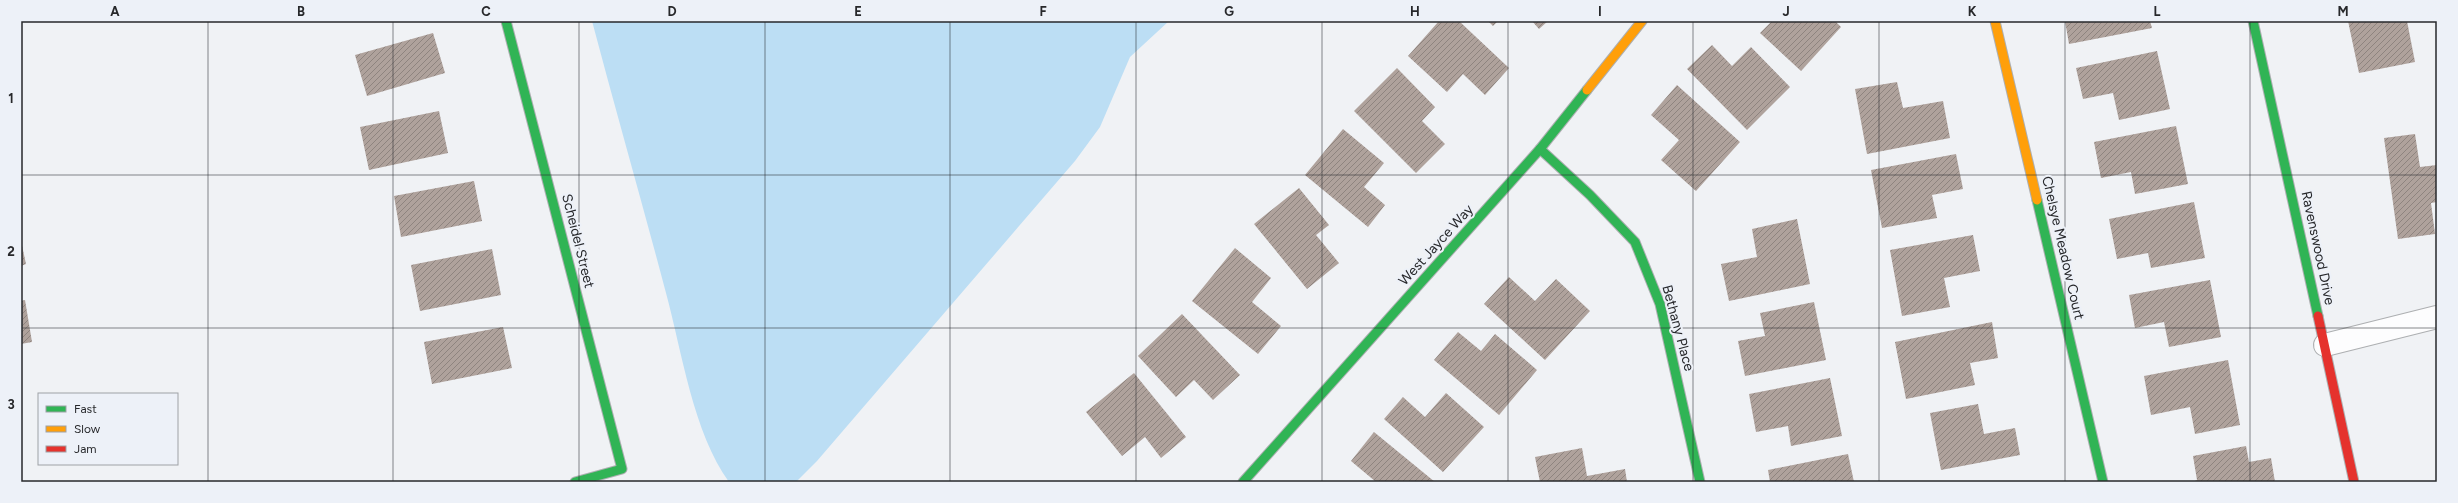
<svg xmlns="http://www.w3.org/2000/svg" width="2458" height="503" viewBox="0 0 2458 503" font-family="Figtree,sans-serif">
	<style>
		.water { fill: #bcdef4 }
		.building { fill: url(#building-hatch) }
		.lines { fill: none; stroke-linecap: round; stroke-linejoin: round }
		.street-casing { stroke: #adafb1; stroke-width: 24 }
		.fast-casing { stroke: #adafb1; stroke-width: 11 }
		.slow-casing { stroke: #adafb1; stroke-width: 11 }
		.jam-casing { stroke: #adafb1; stroke-width: 11 }
		.street { stroke: #fdfdfe; stroke-width: 22 }
		.fast { stroke: #30b455; stroke-width: 9 }
		.slow { stroke: #ff9f0a; stroke-width: 9 }
		.jam { stroke: #e5322d; stroke-width: 9 }
		.grid { fill: none; stroke: #27282b; stroke-width: 1; stroke-opacity: 0.55 }
		.labels { text-anchor: middle; dominant-baseline: central; stroke-width: 4; stroke-linejoin: round; paint-order: stroke }
		.street-label { font-size: 14px; fill: #27282b; stroke: #edf1f8 }
		.neatline { fill: none; stroke: #27282b; stroke-width: 1.5 }
		.grid-label { font-size: 13px; text-anchor: middle; font-weight: bold; fill: #27282b }
	</style>
	<defs>
		<pattern id="building-hatch" width="6" height="6" patternUnits="userSpaceOnUse"><rect width="6" height="6" fill="#afa29c"/><path d="M-1 1l2-2M0 6l6-6M5 7l2-2" fill="none" stroke="#8e847f"/></pattern>
	</defs>
	<rect width="100%" height="100%" fill="#f0f2f5"/>
	<!-- water -->
	<path class="water" d="M 592,21 L 1169,21 L 1130,57 L 1100,127 L 1075,161 L 817,461 L 796,482 L 729,482 C 693,432 682,352 666,293 C 642,202 616,112 592,21 Z"/>
	<!-- building -->
	<g class="building">
		<polygon points="1439,21 1459,21 1509,68 1485,95 1463,74 1447,92 1408,56"/>
		<polygon points="1488,21 1498,21 1493,26"/>
		<polygon points="1532,21 1548,21 1539,29"/>
		<polygon points="1772,21 1835,21 1841,27 1801,71 1760,33"/>
		<polygon points="2065,21 2150,21 2152,28 2069,44"/>
		<polygon points="2348,21 2407,21 2415,62 2359,73"/>
		<polygon points="433,33 445,73 367,96 355,55"/>
		<polygon points="1712,45 1732,66 1751,47 1790,87 1747,130 1687,69"/>
		<polygon points="2157,51 2170,109 2119,120 2113,93 2083,99 2076,68"/>
		<polygon points="1397,68 1435,107 1422,121 1445,144 1416,173 1354,111"/>
		<polygon points="1897,82 1903,108 1943,101 1950,138 1867,154 1855,89"/>
		<polygon points="1677,85 1740,142 1696,191 1661,160 1679,140 1651,115"/>
		<polygon points="439,111 448,153 369,170 360,127"/>
		<polygon points="2176,126 2188,184 2135,194 2131,172 2101,178 2094,142"/>
		<polygon points="1343,129 1384,163 1364,187 1385,205 1368,227 1305,175"/>
		<polygon points="2415,134 2420,167 2437,165 2437,202 2431,203 2435,234 2398,239 2384,138"/>
		<polygon points="1956,154 1963,189 1932,195 1937,218 1882,228 1871,170"/>
		<polygon points="474,181 482,221 401,237 394,196"/>
		<polygon points="1299,188 1329,225 1316,235 1339,263 1307,289 1254,224"/>
		<polygon points="2194,202 2205,258 2151,268 2148,253 2117,259 2109,219"/>
		<polygon points="1797,219 1810,284 1729,301 1721,264 1757,257 1752,229"/>
		<polygon points="1973,235 1980,271 1944,278 1950,307 1902,316 1890,250"/>
		<polygon points="21,241 26,264 21,266"/>
		<polygon points="1235,248 1271,278 1252,302 1281,326 1258,354 1192,301"/>
		<polygon points="492,249 501,295 420,311 411,265"/>
		<polygon points="1509,277 1535,301 1556,279 1590,311 1545,360 1484,304"/>
		<polygon points="2210,280 2221,337 2169,347 2164,322 2135,328 2129,295"/>
		<polygon points="25,300 32,342 21,344 21,301"/>
		<polygon points="1814,302 1826,360 1745,376 1738,341 1765,336 1760,313"/>
		<polygon points="1182,314 1240,375 1213,400 1194,380 1176,397 1138,356"/>
		<polygon points="1992,322 1998,358 1970,363 1975,385 1906,399 1895,342"/>
		<polygon points="503,327 512,368 432,384 424,342"/>
		<polygon points="1458,332 1481,351 1495,334 1537,370 1499,415 1434,360"/>
		<polygon points="2228,360 2240,425 2195,434 2190,407 2151,415 2144,376"/>
		<polygon points="1134,373 1186,437 1161,458 1145,437 1122,456 1086,412"/>
		<polygon points="1830,378 1842,436 1791,446 1788,426 1756,432 1749,394"/>
		<polygon points="1446,393 1484,427 1443,472 1384,419 1403,397 1425,417"/>
		<polygon points="1978,404 1984,434 2015,428 2020,455 1941,470 1930,413"/>
		<polygon points="1374,432 1435,482 1376,482 1351,461"/>
		<polygon points="2246,446 2249,462 2271,458 2275,482 2193,482 2197,480 2193,456"/>
		<polygon points="1582,448 1587,476 1625,469 1627,482 1540,482 1535,457"/>
		<polygon points="1848,454 1854,482 1770,482 1768,470"/>
	</g>
	<g class="lines">
		<!-- street casing -->
		<g class="street-casing">
			<polyline id="street" points="2325,345 2437,317"/>
		</g>
		<!-- fast casing -->
		<g class="fast-casing">
			<g id="fast">
				<polyline points="506,21 622,469 575,482"/>
				<polyline points="2253,21 2318,316"/>
				<polyline points="1540,149 1590,195 1635,242 1660,304 1700,482"/>
				<polyline points="2037,200 2103,482"/>
				<polyline points="1243,482 1540,149 1587,90"/>
			</g>
		</g>
		<!-- slow casing -->
		<g class="slow-casing">
			<g id="slow">
				<polyline points="1995,21 2037,200"/>
				<polyline points="1587,90 1642,21"/>
			</g>
		</g>
		<!-- jam casing -->
		<g class="jam-casing">
			<polyline id="jam" points="2318,316 2354,482"/>
		</g>
		<!-- street -->
		<use href="#street" class="street"/>
		<!-- fast -->
		<use href="#fast" class="fast"/>
		<!-- slow -->
		<use href="#slow" class="slow"/>
		<!-- jam -->
		<use href="#jam" class="jam"/>
	</g>
	<!-- grid -->
	<path class="grid" d="M 208,21 L 208,482M 393,21 L 393,482M 579,21 L 579,482M 765,21 L 765,482M 950,21 L 950,482M 1136,21 L 1136,482M 1322,21 L 1322,482M 1508,21 L 1508,482M 1693,21 L 1693,482M 1879,21 L 1879,482M 2065,21 L 2065,482M 2250,21 L 2250,482M 21,175 L 2437,175M 21,328 L 2437,328"/>
	<g class="labels">
		<!-- street labels -->
		<g class="street-label">
			<text transform="translate(578 241) rotate(76)">Scheidel Street</text>
			<text transform="translate(1436 245) rotate(-48)">West Jayce Way</text>
			<text transform="translate(2063 248) rotate(77)">Chelsye Meadow Court</text>
			<text transform="translate(2318 248) rotate(78)">Ravenswood Drive</text>
			<text transform="translate(1678 328) rotate(75)">Bethany Place</text>
		</g>
	</g>
	<!-- border -->
	<rect width="2458" height="503" fill="none" stroke="#edf1f8" stroke-width="44"/>
	<!-- legend -->
	<rect x="38" y="393" width="140" height="72" fill="#edf1f8" stroke="#9ea1a6"/>
	<rect x="46" y="406" width="20" height="6" fill="#30b455" stroke="#9ea1a6"/>
	<text x="74" y="413" font-size="12" fill="#27282b">Fast</text>
	<rect x="46" y="426" width="20" height="6" fill="#ff9f0a" stroke="#9ea1a6"/>
	<text x="74" y="433" font-size="12" fill="#27282b">Slow</text>
	<rect x="46" y="446" width="20" height="6" fill="#e5322d" stroke="#9ea1a6"/>
	<text x="74" y="453" font-size="12" fill="#27282b">Jam</text>
	<rect x="22" y="22" width="2414" height="459" class="neatline"/>
	<g class="grid-label">
		<text x="115" y="16">A</text>
		<text x="301" y="16">B</text>
		<text x="486" y="16">C</text>
		<text x="672" y="16">D</text>
		<text x="858" y="16">E</text>
		<text x="1043" y="16">F</text>
		<text x="1229" y="16">G</text>
		<text x="1415" y="16">H</text>
		<text x="1600" y="16">I</text>
		<text x="1786" y="16">J</text>
		<text x="1972" y="16">K</text>
		<text x="2157" y="16">L</text>
		<text x="2343" y="16">M</text>
		<text x="11" y="103">1</text>
		<text x="11" y="256">2</text>
		<text x="11" y="409">3</text>
	</g>
</svg>
